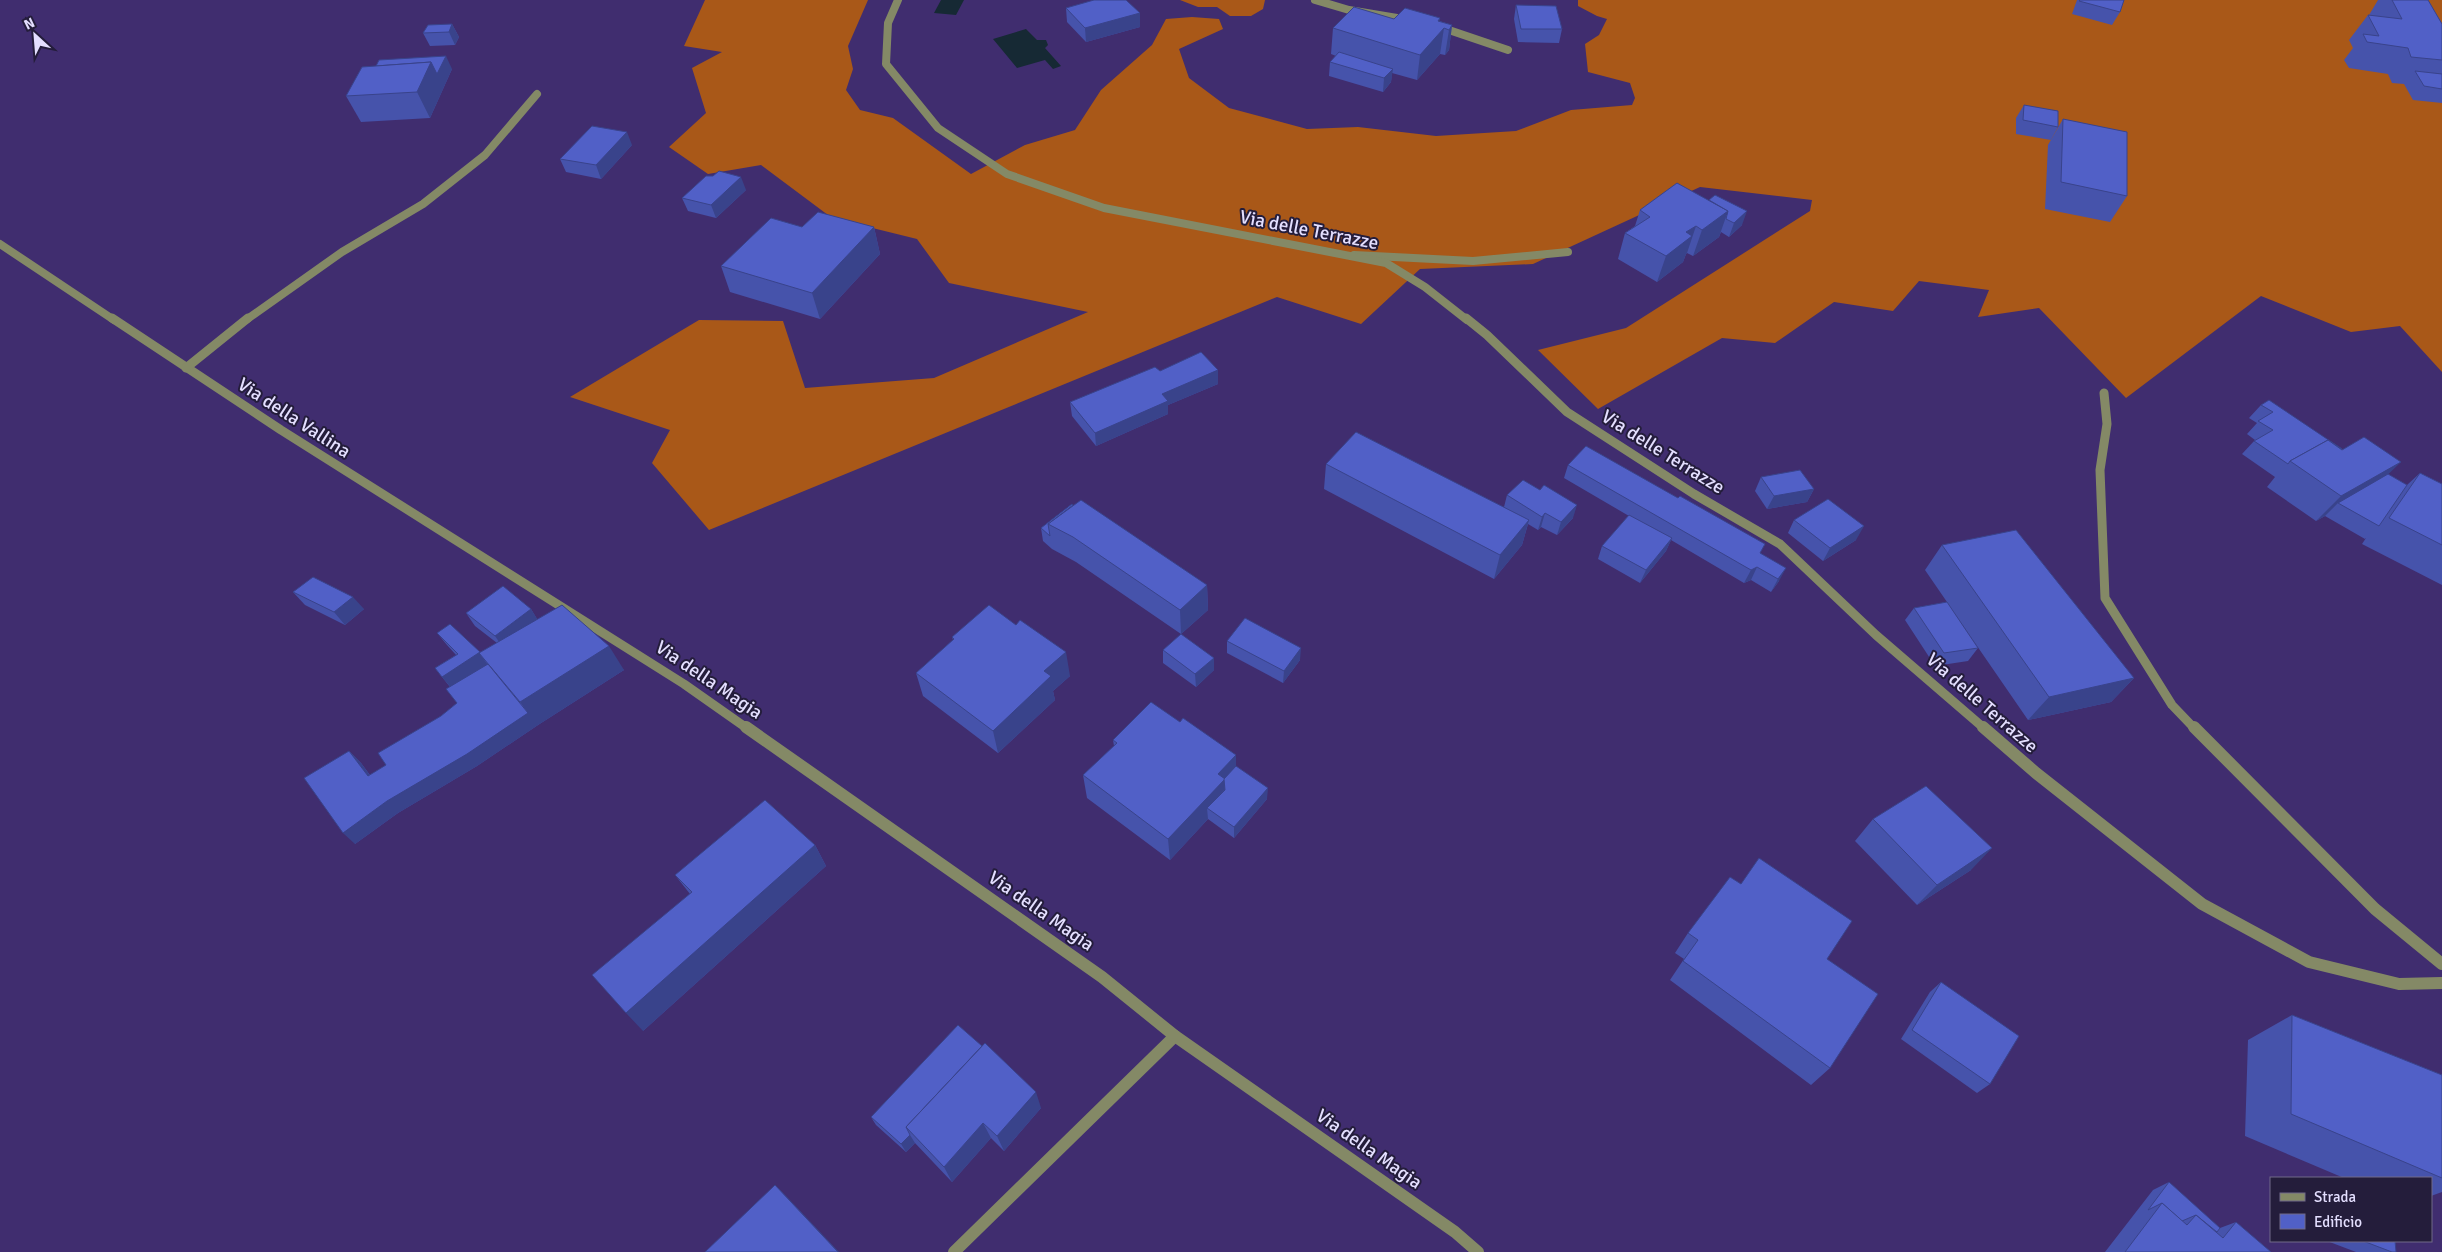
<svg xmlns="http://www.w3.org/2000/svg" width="2442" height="1252" viewBox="0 0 2442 1252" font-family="Signika,sans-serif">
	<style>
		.forest { fill: #a95818 }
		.water { fill: #162934 }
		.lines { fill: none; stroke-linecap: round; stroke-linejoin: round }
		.lane-far1 { stroke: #848966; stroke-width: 8 }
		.lane { stroke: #848966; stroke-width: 12 }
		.street-far2 { stroke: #848966; stroke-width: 8 }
		.street-far1 { stroke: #848966; stroke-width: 9 }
		.street { stroke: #848966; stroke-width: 12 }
		.wall { fill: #4653ab }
		.shaded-wall { fill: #39438b }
		.building { fill: #5160c7; stroke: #39438b }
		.labels { text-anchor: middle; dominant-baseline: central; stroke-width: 4; stroke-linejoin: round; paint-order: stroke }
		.street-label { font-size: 19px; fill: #e4dfff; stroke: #241d3b }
	</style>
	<rect width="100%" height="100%" fill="#402d6f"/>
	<!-- forest -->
	<g class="forest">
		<polygon points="705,0 868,0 848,46 853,69 846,90 860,110 893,118 971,174 1025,145 1075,130 1101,90 1152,45 1166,19 1192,17 1219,19 1223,29 1179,49 1189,78 1229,108 1307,129 1358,127 1436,136 1516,131 1571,110 1632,105 1635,98 1630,83 1588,72 1585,44 1599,35 1607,19 1597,16 1578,6 1578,0 2442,0 2442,372 2400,326 2351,332 2261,296 2126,398 2039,308 1978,317 1989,290 1919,281 1893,311 1834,302 1775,343 1722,338 1598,409 1538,350 1626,328 1810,211 1812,200 1700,187 1533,264 1420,269 1361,324 1277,297 709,530 652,463 670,430 570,397 699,320 783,321 805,388 934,378 1088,312 949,283 917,239 832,218 761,165 708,174 669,147 706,113 692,68 722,52 684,46"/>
		<polygon points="1180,0 1265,0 1263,9 1251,16 1230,16 1217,7 1198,7"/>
	</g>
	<!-- water -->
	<g class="water">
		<polygon points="941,0 964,0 956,15 934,13"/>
		<polygon points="1026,29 1037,40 1046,40 1048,45 1045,48 1061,66 1053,69 1045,60 1017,68 993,39"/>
	</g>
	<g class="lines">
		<!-- lane-far1 -->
		<g class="lane-far1">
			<polyline points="1315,0 1349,10 1409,20"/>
			<polyline points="1440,27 1508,50"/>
			<polyline points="1354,255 1473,261 1568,252"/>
		</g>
		<!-- lane -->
		<polyline class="lane" points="954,1252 1175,1036"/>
		<!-- street-far2 -->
		<g class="street-far2">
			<polyline points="898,0 888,23 886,64 938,128 1007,174 1104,208 1386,263 1425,287 1467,320"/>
			<polyline points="0,244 114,320"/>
			<polyline points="246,320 342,252 423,204 485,155 537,94"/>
		</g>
		<!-- street-far1 -->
		<g class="street-far1">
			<polyline points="112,318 281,430 684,684 748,729"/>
			<polyline points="1466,318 1487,335 1567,412 1694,494 1780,544 1876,635 1985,729"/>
			<polyline points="186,368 248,318"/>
			<polyline points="2104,393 2107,424 2100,470 2105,598 2172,705 2195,729"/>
		</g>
		<!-- street -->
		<g class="street">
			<polyline points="746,727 1102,977 1175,1036 1455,1232 1478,1252"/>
			<polyline points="1983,727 2036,773 2202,904 2309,962 2399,984 2442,983"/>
			<polyline points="2194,727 2375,909 2442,964"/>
		</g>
	</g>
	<!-- wall -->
	<g class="wall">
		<polygon points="2077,0 2124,0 2120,12 2112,25 2072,14"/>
		<polygon points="2378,0 2428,0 2442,24 2442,103 2413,100 2404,84 2392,83 2388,74 2349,68 2344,60 2353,48 2349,40 2368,15 2369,15"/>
		<polygon points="1516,5 1562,29 1559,43 1518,42 1514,19"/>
		<polygon points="1066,8 1140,13 1140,27 1086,42 1067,22"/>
		<polygon points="1440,18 1439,21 1452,25 1449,50 1445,55 1440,54 1417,80 1392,73 1391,82 1383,92 1329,76 1330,62 1336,56 1331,54 1333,28 1394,19"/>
		<polygon points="452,24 459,37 455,45 430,46 423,33"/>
		<polygon points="452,69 430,118 361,122 346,96"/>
		<polygon points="2024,105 2058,127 2051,140 2016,134 2016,118"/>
		<polygon points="2063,119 2127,196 2110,222 2045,209 2048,145"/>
		<polygon points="632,145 601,179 566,172 560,159"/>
		<polygon points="1677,183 1742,225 1729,237 1721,232 1719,237 1693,256 1687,253 1686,254 1683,262 1657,282 1618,259 1625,233 1635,226 1640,210"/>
		<polygon points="746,190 716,218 688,211 682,198"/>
		<polygon points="802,227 874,227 880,254 820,319 730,292 721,266"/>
		<polygon points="1160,371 1218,384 1168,405 1168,414 1096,446 1072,416 1070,402"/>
		<polygon points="2261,405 2388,474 2407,485 2420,473 2442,484 2442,585 2362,544 2366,538 2365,539 2325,516 2316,521 2267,487 2275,477 2242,454 2255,440 2247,434 2257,423 2249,418"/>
		<polygon points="1326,464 1504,507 1507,495 1573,518 1557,535 1541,527 1538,530 1528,524 1522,545 1494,579 1324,489"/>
		<polygon points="1568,465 1678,498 1765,544 1760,553 1779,581 1771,592 1751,580 1744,583 1671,540 1666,551 1640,583 1598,559 1602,546 1629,516 1564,478"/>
		<polygon points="1761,477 1814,489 1807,502 1767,509 1755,491"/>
		<polygon points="1072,504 1207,585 1208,610 1181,634 1076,562 1052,549 1043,541 1041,528"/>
		<polygon points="1794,520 1856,540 1823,561 1788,533"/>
		<polygon points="1942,545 2134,678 2111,702 2028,720 1955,614 1978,648 1968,661 1935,666 1905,620 1914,608 1947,602 1925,570"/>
		<polygon points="293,592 364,609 345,625 305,605"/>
		<polygon points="531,609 537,619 624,670 538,725 477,766 398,813 355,844 349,751 361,763 370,775 386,765 441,716 457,703 450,687 435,668 456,655 447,645 437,633 481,652 497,643 475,626 466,613"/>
		<polygon points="952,637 1070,676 1053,691 1055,700 998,753 923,696 916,673 953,640"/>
		<polygon points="1227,641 1300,660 1283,683 1227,653"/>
		<polygon points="1163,650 1214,658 1214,670 1196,687 1163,663"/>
		<polygon points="1180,722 1236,755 1236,766 1267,799 1234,838 1208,819 1170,860 1087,798 1083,775 1114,746 1113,740"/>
		<polygon points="1873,819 1971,870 1917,905 1855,841"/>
		<polygon points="815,845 826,866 643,1031 690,894 675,875"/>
		<polygon points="1688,933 1827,959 1830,1068 1811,1085 1670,980 1684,959 1675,953"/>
		<polygon points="1941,982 1990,1084 1977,1093 1901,1039 1930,992"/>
		<polygon points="2292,1015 2442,1075 2442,1192 2431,1196 2431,1178 2344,1178 2245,1136 2248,1040"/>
		<polygon points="1041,1108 1004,1151 991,1138 952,1182 915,1143 906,1152 876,1125 871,1117"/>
		<polygon points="2169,1182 2220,1228 2236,1222 2271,1252 2105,1252 2153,1190"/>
		<polygon points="2327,1241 2395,1241 2396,1252 2356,1252"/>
	</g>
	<!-- shaded-wall -->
	<g class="shaded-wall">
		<polygon points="1140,13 1140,27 1086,42 1085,28"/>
		<polygon points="1440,18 1437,36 1444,28 1440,54 1417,80 1420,55"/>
		<polygon points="452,24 459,37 455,45 449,32"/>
		<polygon points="1452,25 1449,50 1445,55 1449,30"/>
		<polygon points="446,56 452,69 430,118 417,92 431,62"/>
		<polygon points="1393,69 1391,82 1383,92 1384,78"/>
		<polygon points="627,132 632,145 601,179 596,165"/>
		<polygon points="741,177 746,190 716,218 711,205"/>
		<polygon points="1728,211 1719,237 1693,256 1702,230"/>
		<polygon points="1747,211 1742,225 1729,237 1734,223"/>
		<polygon points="1696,226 1687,253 1686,254 1683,262 1657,282 1666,256 1686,232"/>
		<polygon points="874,227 880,254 820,319 812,293"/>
		<polygon points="1218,370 1218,384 1168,405 1168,414 1096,446 1095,433 1162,394"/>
		<polygon points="2401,462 2375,487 2338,503 2325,516 2316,521 2341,496"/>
		<polygon points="1814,489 1807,502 1767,509 1774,496"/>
		<polygon points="1577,505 1573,518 1557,535 1561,522"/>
		<polygon points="1545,513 1541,527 1538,530 1542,517"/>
		<polygon points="1529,520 1522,545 1494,579 1500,555"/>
		<polygon points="1864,526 1856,540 1823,561 1830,548"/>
		<polygon points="1672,538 1666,551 1640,583 1646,570"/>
		<polygon points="1757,567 1751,580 1744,583 1751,570"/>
		<polygon points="1786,568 1779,581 1771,592 1778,579"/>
		<polygon points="1207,585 1208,610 1181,634 1180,610"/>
		<polygon points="353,597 364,609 345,625 334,612"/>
		<polygon points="531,609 539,622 504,649 495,636"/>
		<polygon points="609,646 624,670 538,725 477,766 398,813 355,844 343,833 387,801 528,713 520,702"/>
		<polygon points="1301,648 1300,660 1283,683 1284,671"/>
		<polygon points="480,652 490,664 479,653 488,665 452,689 442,677"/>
		<polygon points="1066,652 1070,676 1053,691 1055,700 998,753 993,731 1044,671"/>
		<polygon points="1214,658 1214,670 1196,687 1195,674"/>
		<polygon points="2134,678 2111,702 2028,720 2049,697"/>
		<polygon points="349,751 361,763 379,788 368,776"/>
		<polygon points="1236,755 1236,778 1207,808 1208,819 1170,860 1168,839 1218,774"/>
		<polygon points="1268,788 1267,799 1234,838 1234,827"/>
		<polygon points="815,845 826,866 643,1031 626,1013"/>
		<polygon points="1992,848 1971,870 1917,905 1937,885"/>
		<polygon points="1036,1092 1041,1108 1004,1151 997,1136"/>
		<polygon points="983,1123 991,1138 952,1182 944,1167"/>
		<polygon points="910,1135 915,1143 906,1152 901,1144"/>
		<polygon points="775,1185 789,1199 839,1252 838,1252"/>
	</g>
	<!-- building -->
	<g class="building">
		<polygon points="1094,0 1126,0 1140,13 1085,28 1066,8"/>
		<polygon points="2080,0 2124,0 2120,12 2079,1"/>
		<polygon points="2392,0 2428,0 2442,24 2442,60 2411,57 2408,48 2367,42 2363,34 2379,36 2368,15 2402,19"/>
		<polygon points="1516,5 1556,6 1562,29 1521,29"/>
		<polygon points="1354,7 1394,19 1405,8 1440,18 1438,21 1452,25 1449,30 1444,28 1420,55 1333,28"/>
		<polygon points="452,24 449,32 423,33 428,25"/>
		<polygon points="1339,52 1393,69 1384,78 1330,62"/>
		<polygon points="446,56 437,74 431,62 376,66 379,60"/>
		<polygon points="431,62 417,92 346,96 362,67"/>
		<polygon points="2415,71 2442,74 2442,89 2424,86"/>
		<polygon points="2024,105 2058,111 2058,127 2023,120"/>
		<polygon points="2063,119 2127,132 2127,196 2061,182"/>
		<polygon points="592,126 627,132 596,165 560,159"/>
		<polygon points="719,171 741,177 711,205 682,198 706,176 713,176"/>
		<polygon points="1677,183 1728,211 1702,230 1696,226 1686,232 1692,236 1666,256 1625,233 1650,217 1640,210"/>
		<polygon points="1715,195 1747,211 1734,223 1726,219 1728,211 1709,200"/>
		<polygon points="818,212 874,227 812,293 721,266 771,218 802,227"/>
		<polygon points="1201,352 1218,370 1162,394 1168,401 1095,433 1070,402 1155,367 1160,371"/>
		<polygon points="2269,400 2342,449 2328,440 2290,461 2288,464 2254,441 2273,430 2258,421 2273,412 2261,405"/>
		<polygon points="1356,432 1529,520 1500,555 1326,464"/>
		<polygon points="2364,437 2401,462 2341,496 2290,461 2328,440 2342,450"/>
		<polygon points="1586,446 1678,498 1680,496 1765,544 1760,553 1786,568 1778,579 1757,567 1751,570 1568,465"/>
		<polygon points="1800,470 1814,489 1774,496 1761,477"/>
		<polygon points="2420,473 2442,484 2442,545 2389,518"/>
		<polygon points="2388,474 2407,485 2379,526 2338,503"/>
		<polygon points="1523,480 1540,490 1544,485 1577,505 1561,522 1545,513 1542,517 1507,495"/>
		<polygon points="1828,499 1864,526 1830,548 1794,520"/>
		<polygon points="1081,500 1207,585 1180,610 1073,537 1048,524"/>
		<polygon points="1072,504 1073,505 1048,524 1050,536 1041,528"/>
		<polygon points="1629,515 1672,538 1646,570 1602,546"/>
		<polygon points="2016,530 2134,678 2049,697 1942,545"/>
		<polygon points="313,577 353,597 334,612 293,592"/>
		<polygon points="503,586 531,609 495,636 466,613"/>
		<polygon points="1947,602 1978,648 1944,653 1914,608"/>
		<polygon points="562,605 609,646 520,702 479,653"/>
		<polygon points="989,605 1016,625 1020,620 1066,652 1044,671 1051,676 993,731 916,673 954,639 952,637"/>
		<polygon points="1245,618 1301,648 1284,671 1227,641"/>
		<polygon points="450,624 480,652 442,677 435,668 458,654 437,633"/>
		<polygon points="1181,634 1214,658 1195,674 1163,650"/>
		<polygon points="488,664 528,713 467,754 387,801 343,833 304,778 349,751 368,776 386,765 378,753 441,716 457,703 446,689"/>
		<polygon points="1151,702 1180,722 1183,718 1236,755 1218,774 1225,779 1168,839 1083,775 1117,743 1113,740"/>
		<polygon points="1236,766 1268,788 1234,827 1207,808 1225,790 1224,779"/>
		<polygon points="1926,786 1992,848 1937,885 1873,819"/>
		<polygon points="765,800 815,845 626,1013 592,975 692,892 675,875"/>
		<polygon points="1759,858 1852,921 1827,959 1878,994 1830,1068 1683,961 1698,940 1688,933 1730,877 1741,884"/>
		<polygon points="1941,982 2019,1036 1990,1084 1912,1030"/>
		<polygon points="2292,1015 2442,1075 2442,1178 2291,1114"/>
		<polygon points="958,1025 982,1046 906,1127 910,1135 901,1144 871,1117"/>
		<polygon points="985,1043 1036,1092 997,1136 983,1123 944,1167 906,1127"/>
		<polygon points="2169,1182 2220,1228 2217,1232 2196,1215 2182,1221 2162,1203 2148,1210"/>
		<polygon points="775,1185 838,1252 705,1252"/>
		<polygon points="2162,1203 2187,1225 2196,1215 2223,1238 2236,1222 2271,1252 2125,1252"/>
		<polygon points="2363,1241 2395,1241 2396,1252 2392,1252"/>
	</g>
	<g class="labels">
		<!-- street labels -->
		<g class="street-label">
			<text transform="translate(1309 230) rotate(11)">Via delle Terrazze</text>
			<text transform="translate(294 418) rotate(33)">Via della Vallina</text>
			<text transform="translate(1663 452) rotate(32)">Via delle Terrazze</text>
			<text transform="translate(709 680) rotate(34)">Via della Magia</text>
			<text transform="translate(1982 703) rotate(41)">Via delle Terrazze</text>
			<text transform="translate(1041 911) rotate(35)">Via della Magia</text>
			<text transform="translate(1369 1149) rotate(35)">Via della Magia</text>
		</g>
	</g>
	<!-- legend -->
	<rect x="2270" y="1177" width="162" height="65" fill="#241d3b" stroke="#716b89"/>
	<rect x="2280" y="1193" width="25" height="8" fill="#848966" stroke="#716b89"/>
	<text x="2314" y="1202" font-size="15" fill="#e4dfff">Strada</text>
	<rect x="2280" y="1214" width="25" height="15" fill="#5160c7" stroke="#716b89"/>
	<text x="2314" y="1227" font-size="15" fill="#e4dfff">Edificio</text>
	<!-- north arrow -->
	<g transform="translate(35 35) rotate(334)" stroke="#241d3b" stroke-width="4" paint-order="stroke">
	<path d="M0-4L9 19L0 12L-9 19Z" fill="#e4dfff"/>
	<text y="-8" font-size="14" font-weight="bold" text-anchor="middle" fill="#e4dfff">N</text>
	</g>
</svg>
